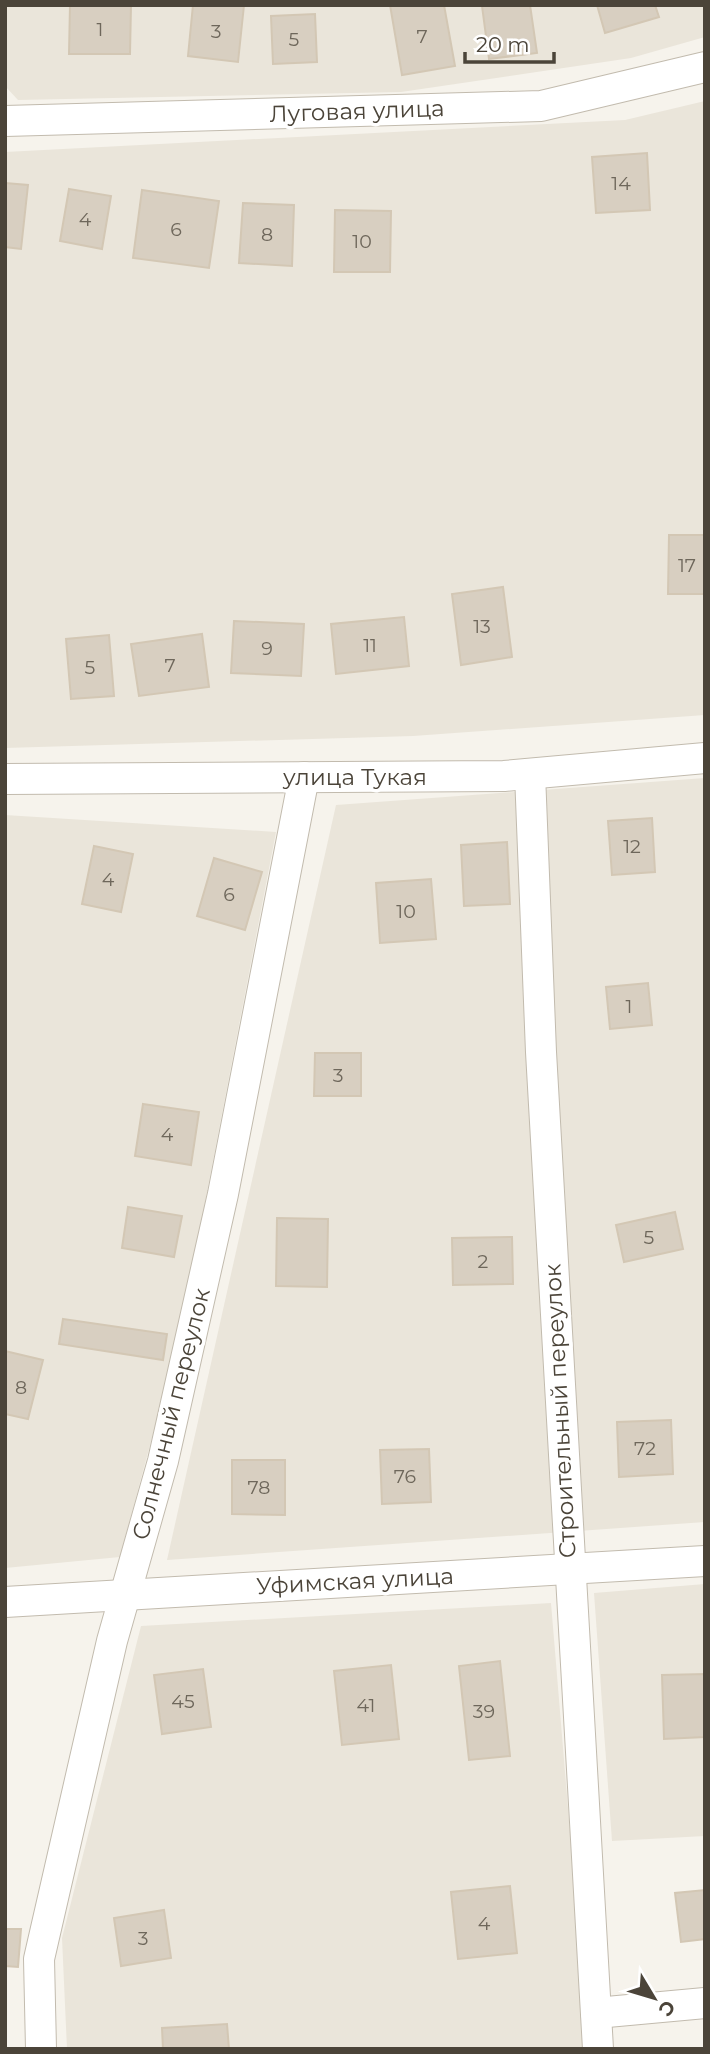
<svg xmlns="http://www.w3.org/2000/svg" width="710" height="2054" viewBox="0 0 710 2054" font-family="Montserrat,sans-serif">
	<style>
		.residential { fill: #eae5da }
		.building { fill: #d8cfc1; stroke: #d3c7b4; stroke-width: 2 }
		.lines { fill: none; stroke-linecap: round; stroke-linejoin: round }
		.minor-casing { stroke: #c2bbae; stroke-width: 32 }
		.minor { stroke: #fff; stroke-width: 30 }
		.labels { text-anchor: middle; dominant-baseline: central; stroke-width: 7; stroke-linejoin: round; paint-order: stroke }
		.number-label { font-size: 19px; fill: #6e675b }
		.street-label { font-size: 23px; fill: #4b4439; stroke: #fff }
	</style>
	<rect width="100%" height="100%" fill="#f6f3ec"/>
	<!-- residential -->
	<g class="residential">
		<polygon points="5,5 705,5 705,37 631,58 401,92 18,100 5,86"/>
		<polygon points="705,101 705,715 413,736 5,748 5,152 625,120"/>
		<polygon points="705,778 705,1522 167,1560 336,805"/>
		<polygon points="5,815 276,832 180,1333 120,1557 5,1568"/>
		<polygon points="705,1584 705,1836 612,1841 594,1593"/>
		<polygon points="551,1603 588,2049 67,2049 62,1938 141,1626"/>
	</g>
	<!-- building -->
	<g class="building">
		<polygon points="70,5 131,5 130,54 69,54"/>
		<polygon points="193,5 244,5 238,62 188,56"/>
		<polygon points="390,5 444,5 455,66 402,75"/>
		<polygon points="491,5 530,5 537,53 489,59 482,6"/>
		<polygon points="597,5 655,5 659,17 605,33"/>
		<polygon points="315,14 317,62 273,64 271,16"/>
		<polygon points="647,153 650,210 596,213 592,157"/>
		<polygon points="5,183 28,185 21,249 5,247"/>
		<polygon points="69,189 111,196 102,249 60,241"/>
		<polygon points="142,190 219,201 209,268 133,258"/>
		<polygon points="243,203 294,205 292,266 239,263"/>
		<polygon points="335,210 391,211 390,272 334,272"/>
		<polygon points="669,535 705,535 705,594 668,594"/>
		<polygon points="503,587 512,657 461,665 452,594"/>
		<polygon points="404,617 409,666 336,674 331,624"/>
		<polygon points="234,621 304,624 301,676 231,673"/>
		<polygon points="202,634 209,687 139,696 131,644"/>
		<polygon points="109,635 114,696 71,699 66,639"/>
		<polygon points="652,818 655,872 612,875 608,821"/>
		<polygon points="507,842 510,904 464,906 461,845"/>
		<polygon points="94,846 133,854 121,912 82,904"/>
		<polygon points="214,858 262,872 245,930 197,916"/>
		<polygon points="431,879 436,939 380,943 376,883"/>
		<polygon points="648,983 652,1025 610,1029 606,987"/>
		<polygon points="315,1053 361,1053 361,1096 314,1096"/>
		<polygon points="143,1104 199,1112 191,1165 135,1156"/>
		<polygon points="128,1207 182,1216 174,1257 122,1248"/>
		<polygon points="675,1212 683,1249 624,1262 616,1225"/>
		<polygon points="277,1218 328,1219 327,1287 276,1286"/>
		<polygon points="512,1237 513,1284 453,1285 452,1238"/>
		<polygon points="63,1319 167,1334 163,1360 59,1344"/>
		<polygon points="5,1351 43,1360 28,1419 5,1414"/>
		<polygon points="671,1420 673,1474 619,1477 617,1422"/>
		<polygon points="429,1449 431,1502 382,1504 380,1450"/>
		<polygon points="232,1460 285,1460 285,1515 232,1514"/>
		<polygon points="500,1661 510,1756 469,1760 459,1666"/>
		<polygon points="391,1665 399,1739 342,1745 334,1671"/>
		<polygon points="203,1669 211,1727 162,1734 154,1675"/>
		<polygon points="705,1674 705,1737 664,1739 662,1675"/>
		<polygon points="510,1886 517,1953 458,1959 451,1892"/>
		<polygon points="705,1890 705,1939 681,1942 675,1893"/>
		<polygon points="164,1910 171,1958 121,1966 114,1918"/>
		<polygon points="5,1929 21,1929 18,1967 5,1966"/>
		<polygon points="227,2024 229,2049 163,2049 162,2028"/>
	</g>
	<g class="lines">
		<!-- minor casing -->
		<g class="minor-casing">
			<g id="minor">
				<polyline points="5,121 541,106 705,67"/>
				<polyline points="530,774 541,1052 598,2049"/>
				<polyline points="5,779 504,776 705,758"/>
				<polyline points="5,1602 705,1561"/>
				<polyline points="596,2013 705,2003"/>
				<polyline points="41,2049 39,1959 112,1641 163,1461 223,1194 304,777"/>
			</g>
		</g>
		<!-- minor -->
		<use href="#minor" class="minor"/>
	</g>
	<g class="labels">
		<!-- number labels -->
		<g class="number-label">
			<text x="100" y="29">1</text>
			<text x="216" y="31">3</text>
			<text x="422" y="36">7</text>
			<text x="294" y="39">5</text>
			<text x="621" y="183">14</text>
			<text x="85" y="219">4</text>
			<text x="176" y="229">6</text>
			<text x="267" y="234">8</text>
			<text x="362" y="241">10</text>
			<text x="687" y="565">17</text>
			<text x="482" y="626">13</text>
			<text x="370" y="645">11</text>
			<text x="267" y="648">9</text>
			<text x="170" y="665">7</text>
			<text x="90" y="667">5</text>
			<text x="632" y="846">12</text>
			<text x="108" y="879">4</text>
			<text x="229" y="894">6</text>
			<text x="406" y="911">10</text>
			<text x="629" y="1006">1</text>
			<text x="338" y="1075">3</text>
			<text x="167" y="1134">4</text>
			<text x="649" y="1237">5</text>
			<text x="483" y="1261">2</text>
			<text x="21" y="1387">8</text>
			<text x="645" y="1448">72</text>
			<text x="405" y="1476">76</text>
			<text x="259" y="1487">78</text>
			<text x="183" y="1701">45</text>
			<text x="366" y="1705">41</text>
			<text x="484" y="1711">39</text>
			<text x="484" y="1923">4</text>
			<text x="143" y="1938">3</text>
		</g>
		<!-- street labels -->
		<g class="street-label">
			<text transform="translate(357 111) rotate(-2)">Луговая улица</text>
			<text x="355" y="777">улица Тукая</text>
			<text transform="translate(560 1411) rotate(-93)">Строительный переулок</text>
			<text transform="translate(171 1414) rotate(-76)">Солнечный переулок</text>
			<text transform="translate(355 1581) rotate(-3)">Уфимская улица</text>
		</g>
	</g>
	<!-- border -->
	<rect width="710" height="2054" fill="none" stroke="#4b4439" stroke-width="14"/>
	<!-- north arrow -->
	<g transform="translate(654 1998) rotate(128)" stroke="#ffffff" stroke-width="5" paint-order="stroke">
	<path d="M0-5L12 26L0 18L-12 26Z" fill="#4b4439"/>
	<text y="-10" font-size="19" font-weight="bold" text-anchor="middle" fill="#4b4439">С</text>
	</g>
	<!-- scale -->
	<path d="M465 52v10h89v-10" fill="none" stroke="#4b4439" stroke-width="3.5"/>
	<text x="476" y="52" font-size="21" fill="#4b4439" stroke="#ffffff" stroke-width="5" paint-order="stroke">20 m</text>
</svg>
